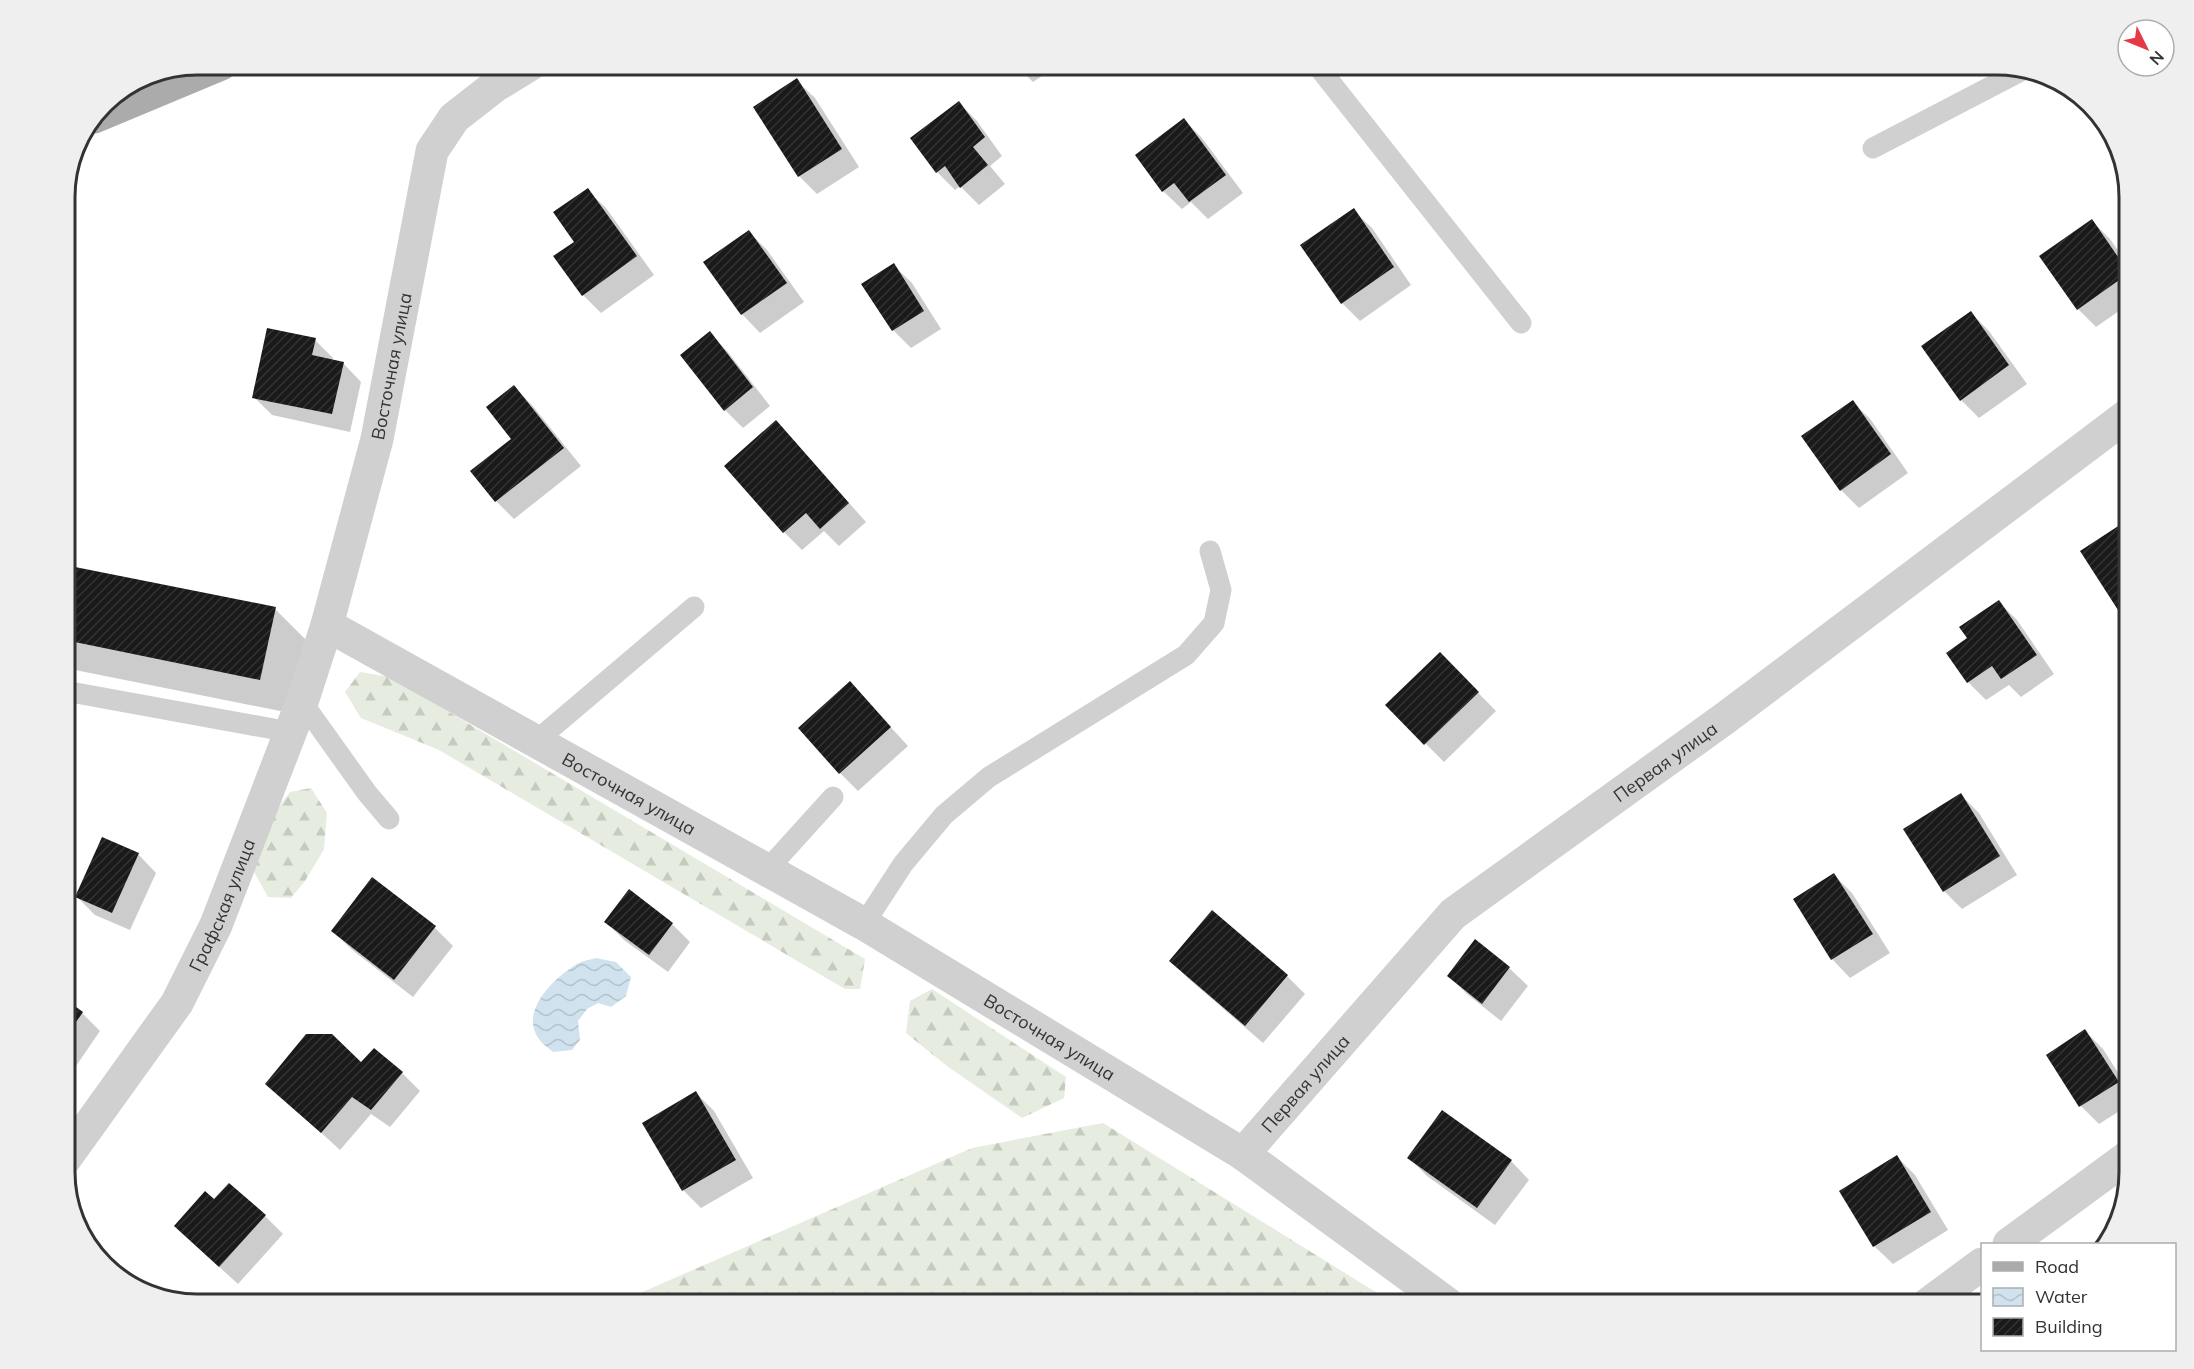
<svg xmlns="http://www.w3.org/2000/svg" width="2194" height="1369" viewBox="0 0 2194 1369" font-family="Mulish,sans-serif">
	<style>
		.forest { fill: url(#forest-firs) }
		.water { fill: url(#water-waves) }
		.shadow { fill: #0003 }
		.building { fill: url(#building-hatch) }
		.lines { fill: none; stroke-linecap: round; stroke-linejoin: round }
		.service { stroke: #d0d0d0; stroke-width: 21 }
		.minor { stroke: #d0d0d0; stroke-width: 33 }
		.primary { stroke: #ababab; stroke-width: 33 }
		.labels { text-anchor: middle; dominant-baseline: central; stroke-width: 6; stroke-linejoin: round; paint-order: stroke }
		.street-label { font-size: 18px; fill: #333; stroke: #fff }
		.rim { fill: none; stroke: #333; stroke-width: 3 }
	</style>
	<defs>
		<pattern id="forest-firs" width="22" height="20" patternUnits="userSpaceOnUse" patternTransform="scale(1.5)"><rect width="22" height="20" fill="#e6ecdf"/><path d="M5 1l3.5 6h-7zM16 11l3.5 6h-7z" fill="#c6cbc0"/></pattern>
		<pattern id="water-waves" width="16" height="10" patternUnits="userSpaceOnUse" patternTransform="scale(1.5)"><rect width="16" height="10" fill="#cfe2ee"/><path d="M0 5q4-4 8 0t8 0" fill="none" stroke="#b2c2cd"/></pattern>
		<pattern id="building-hatch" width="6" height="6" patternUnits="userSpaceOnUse" patternTransform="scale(1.5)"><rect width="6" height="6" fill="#1a1a1a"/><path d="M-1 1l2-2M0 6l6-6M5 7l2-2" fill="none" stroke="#333"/></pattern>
	</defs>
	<rect width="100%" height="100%" fill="#fff"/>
	<!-- forest -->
	<g class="forest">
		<polygon points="360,672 390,677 865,959 860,989 845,989 439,750 361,718 345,692"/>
		<polygon points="311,788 327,813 324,849 305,881 291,898 268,897 253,870 275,812 290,792"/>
		<polygon points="932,989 1066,1077 1064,1098 1022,1118 947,1066 906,1033 910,1001"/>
		<polygon points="1103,1123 1395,1304 615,1304 972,1148"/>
	</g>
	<!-- water -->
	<path class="water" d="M 596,958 L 616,962 L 631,977 L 626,996 L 611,1007 L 598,1003 L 587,1009 L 578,1021 L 580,1040 L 572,1050 L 553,1052 C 549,1048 542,1044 539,1039 C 519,1012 553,979 574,966 C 580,961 589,960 596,958 Z"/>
	<!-- shadow -->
	<g class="shadow">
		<polygon points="1015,64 1060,64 1033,82"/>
		<polygon points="796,80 815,98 859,167 817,194 799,176"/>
		<polygon points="959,103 977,121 1002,156 990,166 1005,184 979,205 960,186 955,190 937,172"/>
		<polygon points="1184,120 1202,138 1243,193 1208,219 1191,202 1182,209 1163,191"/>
		<polygon points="587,190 606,208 654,275 601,313 583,295 576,242"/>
		<polygon points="1353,210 1372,228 1411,285 1360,321 1342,303"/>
		<polygon points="2092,221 2110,239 2129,266 2129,304 2096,327 2078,309"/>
		<polygon points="749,232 767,250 804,302 760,333 742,314 705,263"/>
		<polygon points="893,265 912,283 941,329 911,348 893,330"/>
		<polygon points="1971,313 1989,331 2027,384 1979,418 1961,400"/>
		<polygon points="709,333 727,351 770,406 743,428 725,410"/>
		<polygon points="315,340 333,358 332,361 343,363 361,382 350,432 272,415 254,397"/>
		<polygon points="514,387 532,405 581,466 514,519 496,501 513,439"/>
		<polygon points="1853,402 1871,420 1908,473 1859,508 1841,490"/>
		<polygon points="794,441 866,522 839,546 824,531 802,550 784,532"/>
		<polygon points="2129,521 2129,624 2082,551"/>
		<polygon points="65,566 275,609 310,644 295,714 65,668"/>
		<polygon points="1999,602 2017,620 2054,674 2021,697 2009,685 1986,700 1968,682 1969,639"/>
		<polygon points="1440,654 1496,711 1444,762 1387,705"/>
		<polygon points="850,683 908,746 858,791 840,773"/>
		<polygon points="1961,795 1979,813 2017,875 1962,909 1944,891"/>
		<polygon points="138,854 156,873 130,930 95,915 77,897"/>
		<polygon points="1834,875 1852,893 1890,953 1850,978 1832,959 1795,899"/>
		<polygon points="372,879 435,928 453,946 413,997 351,949 333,931"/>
		<polygon points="629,892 672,924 690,942 668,972 624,940 606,922"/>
		<polygon points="1475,941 1509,968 1528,986 1501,1021 1467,994 1449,976"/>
		<polygon points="1171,961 1287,976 1305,994 1263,1043 1189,979"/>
		<polygon points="65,1000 82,1013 100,1031 65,1082"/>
		<polygon points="2085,1031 2103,1049 2129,1090 2129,1105 2099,1124 2081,1106 2048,1055"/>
		<polygon points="361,1064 402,1073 420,1091 390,1127 371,1114 340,1150 267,1083"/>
		<polygon points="696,1093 714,1111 753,1178 701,1208 683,1190"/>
		<polygon points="1897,1157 1915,1175 1948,1230 1893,1264 1874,1246"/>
		<polygon points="1409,1158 1511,1161 1529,1180 1495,1225 1427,1176"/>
		<polygon points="215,1201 265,1216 283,1234 238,1284 194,1244"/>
	</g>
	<!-- building -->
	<g class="building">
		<polygon points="797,78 842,149 798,177 753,107"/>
		<polygon points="959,101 985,137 973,147 988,165 960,188 945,166 936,173 910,138"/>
		<polygon points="1184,118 1226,175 1189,202 1174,183 1162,192 1135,155"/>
		<polygon points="588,188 637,256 582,296 553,256 574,242 553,212"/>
		<polygon points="1354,208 1394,267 1341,304 1300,245"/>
		<polygon points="2092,219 2129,273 2077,310 2039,256"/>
		<polygon points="749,230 787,283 741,315 703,262"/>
		<polygon points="894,263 924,311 892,331 861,284"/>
		<polygon points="1971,311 2009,365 1960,401 1921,346"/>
		<polygon points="267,328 316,338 312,355 344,362 332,414 252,398"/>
		<polygon points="710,331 753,387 724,411 680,355"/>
		<polygon points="514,385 564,448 495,502 470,471 511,439 486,407"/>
		<polygon points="1853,400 1891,454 1840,491 1801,436"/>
		<polygon points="776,420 849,503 820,529 806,513 783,533 724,466"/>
		<polygon points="2129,519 2129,622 2127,624 2080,551"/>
		<polygon points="65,565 276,607 260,680 65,640"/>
		<polygon points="1999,600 2037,655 2001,679 1992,666 1967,683 1946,653 1967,638 1959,627"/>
		<polygon points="1440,652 1479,692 1424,745 1385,705"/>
		<polygon points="850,681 891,727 839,774 798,728"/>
		<polygon points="1961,793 2000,856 1943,892 1903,829"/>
		<polygon points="102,837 139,853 112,913 75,897"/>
		<polygon points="1834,873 1873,934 1831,960 1793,899"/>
		<polygon points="372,877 436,926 394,980 331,931"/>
		<polygon points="629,889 673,923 649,955 604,922"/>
		<polygon points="1212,910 1288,975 1245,1026 1169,961"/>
		<polygon points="1475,939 1510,967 1482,1004 1447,976"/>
		<polygon points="65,999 83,1012 65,1038"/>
		<polygon points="2085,1029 2119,1082 2079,1107 2046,1055"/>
		<polygon points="306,1034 332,1034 361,1062 374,1048 403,1072 371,1110 352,1097 321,1133 265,1084"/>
		<polygon points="696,1091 736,1160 682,1191 642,1123"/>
		<polygon points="1442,1110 1512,1160 1477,1208 1407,1158"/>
		<polygon points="1897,1155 1931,1212 1873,1247 1839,1191"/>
		<polygon points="229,1183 266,1215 219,1267 174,1226 205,1191 214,1199"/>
	</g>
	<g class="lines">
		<!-- service -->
		<g class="service">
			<polyline points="1316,64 1521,323"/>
			<polyline points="1873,148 2021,71"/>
			<polyline points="65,691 290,732"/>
			<polyline points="302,702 367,793 389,819"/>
			<polyline points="536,741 694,607"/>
			<polyline points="767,870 833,797"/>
			<polyline points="864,924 903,864 944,815 989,777 1186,655 1214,623 1221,590 1210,551"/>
		</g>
		<!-- minor -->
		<g class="minor">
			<path id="s1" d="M 327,625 L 864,924 L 1243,1154 L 1448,1304"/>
			<path id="s2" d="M 1243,1154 L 1453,914 L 1724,719 L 2129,414"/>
			<path id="s3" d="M 65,1159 L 177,1003 L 216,925 L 302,702 L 327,625 L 377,439 L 432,151 L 454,118 L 495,86 L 531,64"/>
			<polyline points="2009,1244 2129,1156"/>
			<polyline points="1928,1304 1982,1264"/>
		</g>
		<!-- primary -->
		<polyline class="primary" points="94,117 221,64"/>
	</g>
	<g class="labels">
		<!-- street labels -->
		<g class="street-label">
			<text stroke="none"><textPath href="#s3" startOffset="866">Восточная улица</textPath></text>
			<text stroke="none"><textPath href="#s2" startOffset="580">Первая улица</textPath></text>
			<text stroke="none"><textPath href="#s1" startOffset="346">Восточная улица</textPath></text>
			<text stroke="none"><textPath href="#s3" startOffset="300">Графская улица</textPath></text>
			<text stroke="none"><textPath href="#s1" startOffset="832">Восточная улица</textPath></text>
			<text stroke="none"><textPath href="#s2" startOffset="94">Первая улица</textPath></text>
		</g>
	</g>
	<!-- crop -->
	<path d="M0 0H2194V1369H0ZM197 75H1997A122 122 0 0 1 2119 197V1172A122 122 0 0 1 1997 1294H197A122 122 0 0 1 75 1172V197A122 122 0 0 1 197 75Z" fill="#efefef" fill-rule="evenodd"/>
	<path class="rim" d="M197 75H1997A122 122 0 0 1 2119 197V1172A122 122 0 0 1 1997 1294H197A122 122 0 0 1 75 1172V197A122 122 0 0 1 197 75Z"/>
	<!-- legend -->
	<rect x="1981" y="1243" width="195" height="108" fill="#ffffff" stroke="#adadad" stroke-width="1.5"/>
	<rect x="1993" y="1262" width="30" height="9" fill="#ababab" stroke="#adadad" stroke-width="1.5"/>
	<text x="2035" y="1273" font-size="18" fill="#333333">Road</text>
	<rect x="1993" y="1288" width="30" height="18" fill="url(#water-waves)" stroke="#adadad" stroke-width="1.5"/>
	<text x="2035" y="1303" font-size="18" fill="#333333">Water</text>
	<rect x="1993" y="1318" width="30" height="18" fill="url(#building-hatch)" stroke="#adadad" stroke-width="1.5"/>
	<text x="2035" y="1333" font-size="18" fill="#333333">Building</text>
	<!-- north arrow -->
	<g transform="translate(2146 48) rotate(133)"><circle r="28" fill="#ffffff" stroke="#adadad" stroke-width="1.5"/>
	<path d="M0-4.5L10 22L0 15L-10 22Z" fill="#e63946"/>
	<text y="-9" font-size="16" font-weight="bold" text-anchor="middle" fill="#333333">N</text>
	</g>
</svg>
